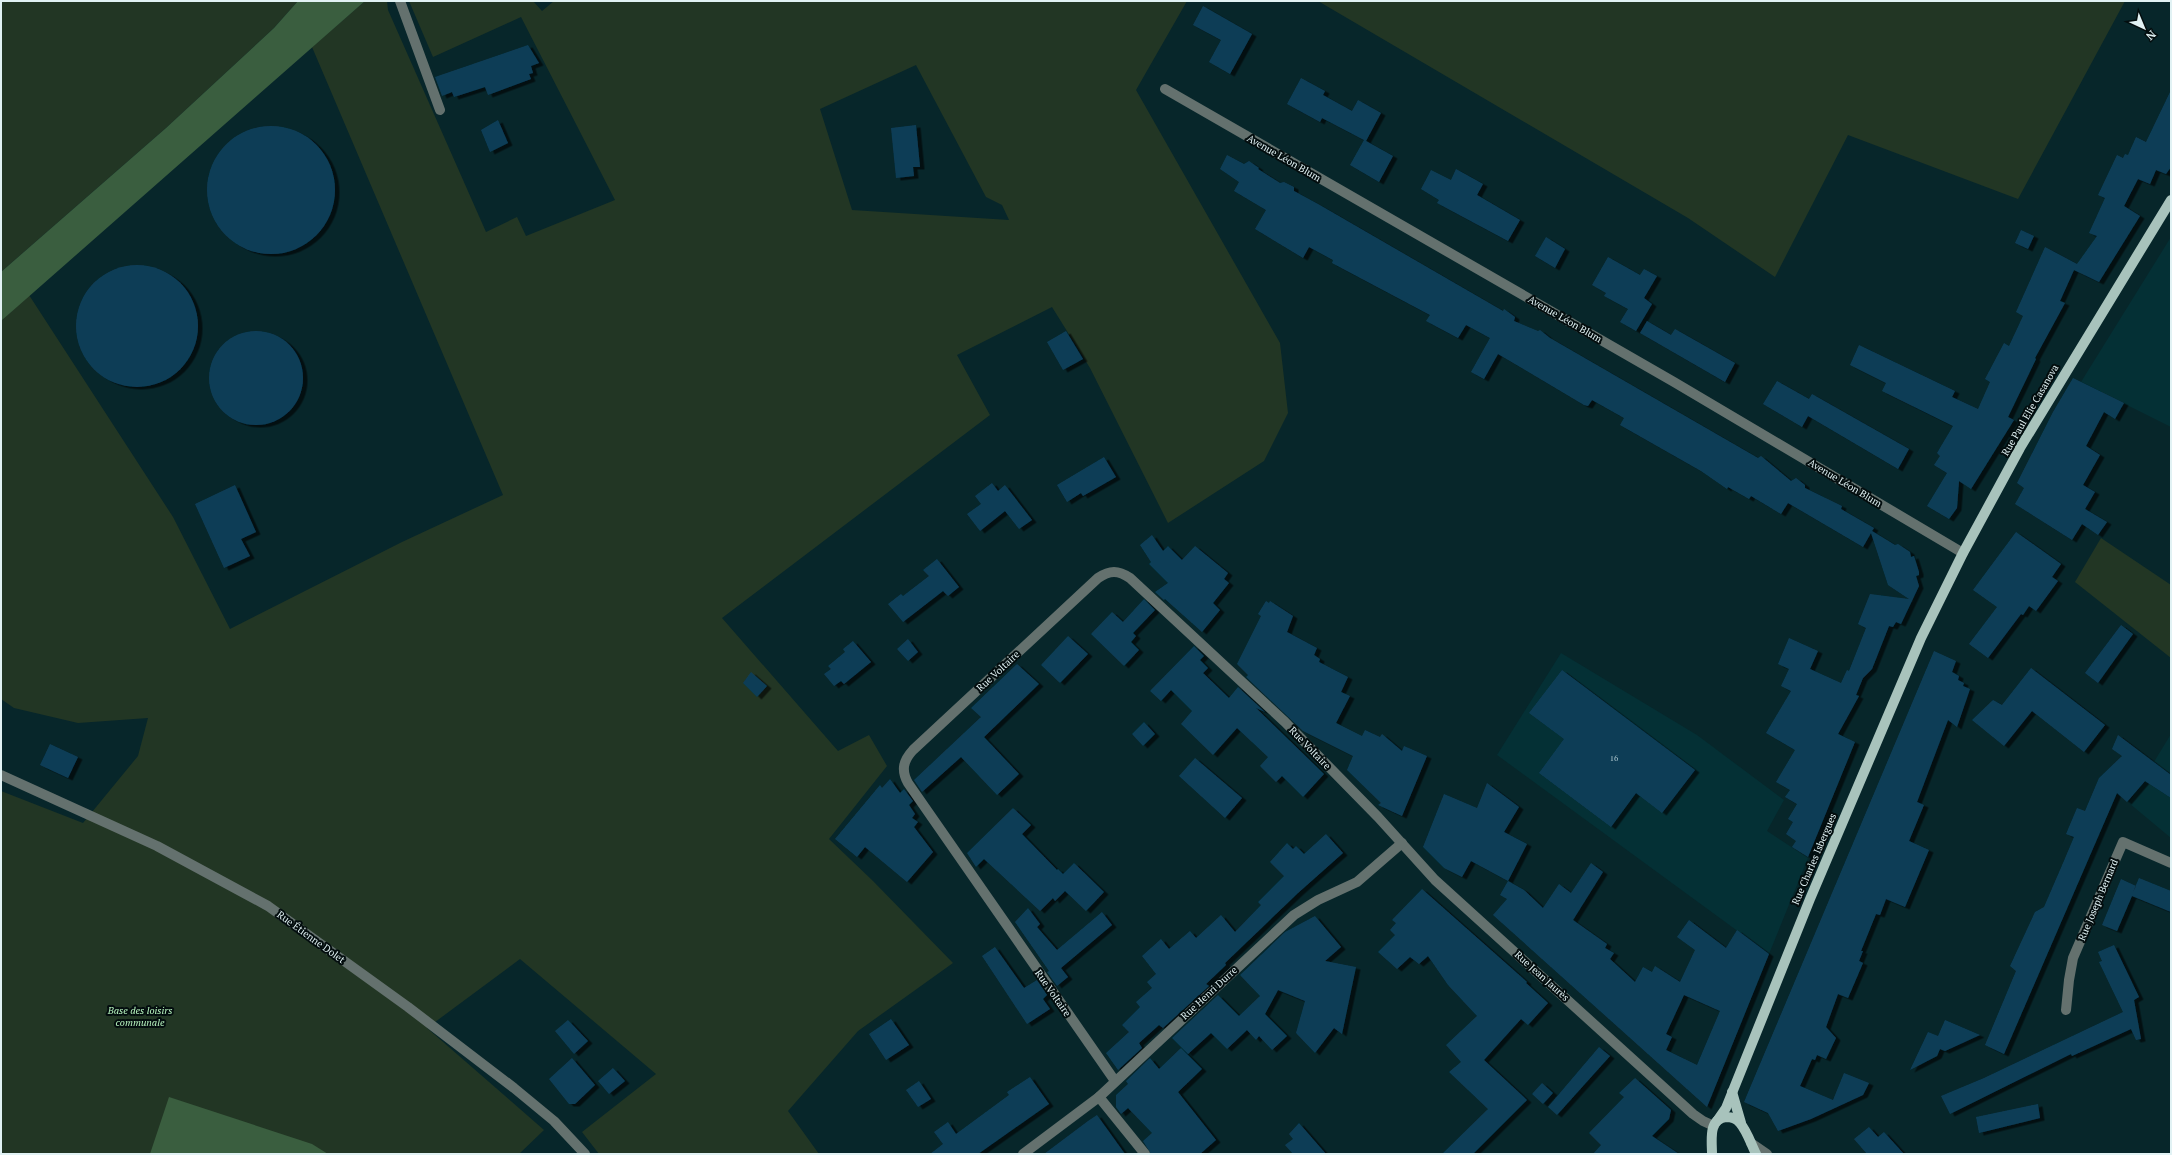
<svg xmlns="http://www.w3.org/2000/svg" width="2172" height="1155" viewBox="0 0 2172 1155" font-family="'PT Serif',serif">
	<style>
		.built { fill: #043035 }
		.green { fill: #223624; fill-rule: evenodd }
		.forest { fill: #3a5e3f }
		.building { fill: #0d3d57; fill-rule: evenodd; filter: url(#shadow) }
		.lines { fill: none; stroke-linecap: round; stroke-linejoin: round }
		.minor { stroke: #64716e; stroke-width: 10 }
		.major { stroke: #a8c3bc; stroke-width: 10 }
		.labels { text-anchor: middle; dominant-baseline: central; stroke-width: 4; stroke-linejoin: round; paint-order: stroke }
		.number-label { font-size: 8px; fill: #acc5cd }
		.street-label { font-size: 10px; fill: #e1f2f4; stroke: #030d0e }
		.park-label { font-size: 10px; font-style: italic; fill: #b9f6c0; stroke: #030d0e }
	</style>
	<defs>
		<filter id="shadow"><feDropShadow dx="4.5" dy="2.5" stdDeviation="0" flood-color="#0009"/></filter>
	</defs>
	<rect width="100%" height="100%" fill="#07262a"/>
	<!-- built -->
	<g class="built">
		<polygon points="2171,237 2171,427 2081,382"/>
		<polygon points="1561,653 1697,735 1784,800 1767,831 1808,858 1769,954 1497,755"/>
		<polygon points="2171,734 2171,838 2129,803"/>
	</g>
	<!-- green -->
	<g class="green">
		<polygon points="1,1 298,1 274,28 166,128 1,272"/>
		<path d="M 365,1 L 387,1 L 388,10 L 486,232 L 517,217 L 526,236 L 615,200 L 521,17 L 433,57 L 409,1 L 533,1 L 542,11 L 554,1 L 1187,1 L 1136,90 L 1280,343 L 1288,413 L 1264,461 L 1168,523 L 1090,368 L 1052,307 L 957,355 L 990,415 L 722,618 L 838,751 L 869,735 L 887,766 L 829,839 L 873,881 L 953,963 L 858,1031 L 788,1111 L 819,1154 L 599,1154 L 582,1132 L 656,1074 L 520,959 L 427,1028 L 544,1130 L 519,1154 L 1,1154 L 1,791 L 83,823 L 138,756 L 148,718 L 78,723 L 14,708 L 1,699 L 1,321 L 29,295 L 173,517 L 230,629 L 402,542 L 503,495 L 312,47 ZM 916,65 L 986,197 L 1002,205 L 1009,220 L 852,210 L 820,109 Z"/>
		<polygon points="1318,1 2125,1 2018,199 1848,135 1775,277 1688,218"/>
		<polygon points="2101,538 2171,585 2171,658 2075,582"/>
	</g>
	<!-- forest -->
	<g class="forest">
		<polygon points="298,1 365,1 1,321 1,272 166,128 274,28"/>
		<polygon points="169,1097 312,1144 328,1154 150,1154"/>
	</g>
	<!-- building -->
	<g class="building">
		<polygon points="1203,6 1252,34 1230,74 1209,62 1221,40 1193,25"/>
		<polygon points="528,45 539,63 531,66 533,73 529,74 531,79 488,95 485,87 454,97 452,92 442,96 435,77"/>
		<polygon points="1301,78 1325,91 1323,95 1352,111 1358,100 1381,113 1366,141 1393,156 1379,182 1350,165 1364,140 1322,118 1320,122 1287,104"/>
		<polygon points="2171,90 2171,167 2166,174 2156,170 2150,184 2138,179 2124,206 2140,216 2099,282 2074,270 2060,301 2065,303 2035,358 2036,359 2008,417 2014,420 1971,489 1959,481 1957,508 1949,519 1927,506 1947,473 1934,465 1940,456 1937,453 1953,426 1882,391 1886,383 1850,365 1859,345 1955,391 1952,397 1978,409 1990,382 1985,379 2004,343 2009,346 2023,316 2016,312 2045,247 2077,264 2097,236 2089,233 2105,198 2098,195 2117,155 2123,158 2125,154 2128,155 2136,137 2146,142"/>
		<polygon points="498,120 508,143 490,152 481,130"/>
		<polygon points="916,125 920,167 913,167 914,176 896,178 891,128"/>
		<circle cx="271" cy="190" r="64"/>
		<polygon points="1227,155 1244,164 1249,161 1259,168 1258,169 1280,183 1284,182 1294,187 1294,191 1318,204 1503,311 1504,309 1515,317 1514,321 1538,331 1540,330 1550,338 1758,458 1761,456 1791,481 1796,478 1805,485 1805,488 1842,506 1841,509 1874,528 1872,531 1895,545 1898,544 1910,552 1911,557 1914,556 1919,572 1919,575 1916,576 1919,586 1901,624 1896,622 1893,627 1889,626 1872,669 1863,678 1856,695 1859,696 1838,734 1855,742 1808,857 1792,847 1796,841 1786,834 1793,822 1788,819 1797,804 1785,797 1790,790 1776,782 1795,750 1766,733 1791,691 1781,686 1789,669 1778,664 1789,638 1818,651 1810,669 1841,683 1847,670 1849,671 1866,628 1858,624 1870,594 1909,599 1888,585 1871,533 1863,547 1788,503 1781,514 1751,496 1749,499 1728,487 1727,489 1701,471 1620,425 1624,418 1592,400 1588,406 1584,405 1498,354 1484,379 1471,372 1490,338 1466,325 1458,338 1426,321 1430,315 1332,263 1333,260 1309,247 1303,258 1255,229 1266,210 1234,191 1239,182 1220,169"/>
		<polygon points="1456,169 1483,184 1477,195 1520,220 1508,241 1437,203 1439,200 1421,189 1431,170 1451,180"/>
		<polygon points="2021,230 2034,236 2028,249 2015,243"/>
		<polygon points="1546,237 1565,249 1555,268 1535,256"/>
		<polygon points="1608,257 1640,275 1644,269 1657,276 1644,298 1652,304 1636,331 1620,322 1628,309 1604,296 1606,293 1592,285"/>
		<circle cx="137" cy="326" r="61"/>
		<polygon points="1647,321 1671,335 1675,329 1735,363 1725,382 1640,333"/>
		<polygon points="1066,331 1083,359 1063,370 1047,342"/>
		<circle cx="256" cy="378" r="47"/>
		<polygon points="2073,378 2124,403 2115,419 2104,412 2086,446 2100,455 2083,485 2095,492 2085,509 2107,522 2098,535 2082,524 2072,540 2015,504 2024,488 2017,483 2053,412"/>
		<polygon points="1777,381 1809,399 1812,394 1909,449 1898,469 1808,416 1802,427 1763,404"/>
		<polygon points="1104,457 1116,477 1083,496 1081,493 1067,502 1057,485"/>
		<polygon points="992,483 998,491 1005,485 1032,520 1019,529 1005,511 980,531 967,514 981,504 975,496"/>
		<polygon points="235,485 256,532 241,539 250,556 224,568 195,504"/>
		<polygon points="2016,532 2061,564 2052,577 2058,581 2036,611 2029,606 2023,615 2021,614 1988,658 1969,644 1997,607 1973,590"/>
		<polygon points="1152,535 1163,551 1168,546 1182,560 1195,546 1228,573 1224,579 1229,583 1213,603 1220,610 1202,632 1165,599 1164,600 1155,592 1168,583 1149,564 1151,562 1140,545"/>
		<polygon points="937,559 959,587 948,596 943,591 903,622 888,604 901,594 903,596 929,576 923,570"/>
		<polygon points="1144,599 1155,610 1133,633 1136,636 1131,642 1139,650 1124,666 1091,634 1112,612 1123,622"/>
		<polygon points="1266,601 1269,603 1270,601 1293,616 1287,632 1317,648 1314,655 1320,659 1319,662 1348,677 1341,692 1350,696 1336,723 1362,736 1365,730 1380,737 1382,734 1402,751 1404,746 1427,756 1402,816 1378,805 1381,803 1347,770 1353,756 1303,731 1246,677 1248,675 1237,664 1261,616 1258,614"/>
		<polygon points="2121,625 2133,634 2098,683 2085,673"/>
		<polygon points="1068,636 1088,654 1060,683 1041,665"/>
		<polygon points="908,639 918,652 908,661 897,649"/>
		<polygon points="853,641 871,662 844,684 841,681 834,686 824,674 831,669 828,666 845,652 843,649"/>
		<polygon points="1194,646 1204,656 1200,660 1208,668 1203,673 1229,698 1238,687 1265,712 1256,708 1324,774 1303,797 1282,776 1276,782 1260,766 1268,757 1237,728 1213,755 1181,724 1192,711 1171,690 1161,701 1150,691"/>
		<polygon points="1934,651 1956,661 1952,672 1959,676 1958,680 1964,683 1963,686 1970,689 1957,727 1948,720 1917,802 1924,805 1909,841 1929,850 1905,907 1886,899 1880,915 1876,914 1861,951 1863,951 1859,961 1863,963 1848,998 1838,994 1826,1027 1836,1038 1826,1059 1817,1055 1815,1060 1812,1059 1800,1086 1833,1100 1844,1073 1869,1083 1863,1095 1811,1119 1778,1131 1768,1113 1744,1102"/>
		<polygon points="1017,664 1039,684 984,737 1019,774 997,795 961,757 922,792 914,780 981,717 971,708"/>
		<polygon points="2031,668 2105,725 2084,752 2032,711 2004,746 1972,720 1993,700 2002,705"/>
		<polygon points="1562,670 1695,770 1662,813 1636,793 1611,827 1539,773 1564,739 1529,713"/>
		<polygon points="751,672 767,686 757,697 743,683"/>
		<polygon points="1144,722 1155,734 1143,746 1132,734"/>
		<polygon points="2118,735 2171,775 2171,798 2145,781 2127,802 2117,793 2004,1054 1985,1045 2016,971 2010,966 2035,912 2044,907 2063,863 2074,837 2066,834 2077,808 2085,811 2099,778 2122,756 2112,749"/>
		<polygon points="50,744 78,757 68,778 40,765"/>
		<polygon points="1195,758 1242,798 1225,818 1179,776"/>
		<polygon points="890,779 900,793 904,789 913,801 909,805 915,814 912,818 918,822 914,827 933,852 907,882 865,847 857,857 835,839 880,785 882,788"/>
		<polygon points="1487,783 1519,807 1504,832 1527,844 1508,881 1471,861 1462,877 1444,868 1423,847 1444,794 1477,808"/>
		<polygon points="1013,808 1031,825 1022,834 1057,870 1058,869 1063,874 1074,863 1104,892 1086,911 1065,891 1055,901 1053,898 1040,911 984,859 976,867 967,853"/>
		<polygon points="1326,834 1343,853 1298,893 1225,963 1226,965 1206,984 1209,986 1163,1028 1159,1025 1139,1043 1142,1048 1118,1070 1106,1053 1129,1032 1122,1025 1140,1007 1136,1002 1152,988 1147,982 1156,974 1142,956 1161,939 1169,949 1190,931 1196,938 1221,915 1235,932 1261,905 1258,902 1284,876 1270,862 1287,843 1293,849 1296,846 1304,854"/>
		<path d="M 1591,863 L 1603,872 L 1573,920 L 1607,944 L 1605,948 L 1614,953 L 1610,959 L 1635,982 L 1643,967 L 1652,972 L 1655,966 L 1680,982 L 1695,950 L 1677,937 L 1689,920 L 1726,948 L 1737,930 L 1769,954 L 1707,1107 L 1493,915 L 1507,899 L 1500,895 L 1508,881 L 1524,890 L 1543,908 L 1559,884 L 1571,893 ZM 1684,995 L 1720,1011 L 1697,1065 L 1666,1050 L 1672,1037 L 1666,1034 Z"/>
		<polygon points="2139,878 2171,891 2171,912 2132,896 2117,931 2102,925 2121,879 2136,886 2133,892"/>
		<polygon points="1422,889 1527,982 1526,983 1548,1003 1528,1025 1521,1019 1484,1060 1527,1100 1473,1154 1442,1154 1488,1109 1449,1072 1461,1062 1446,1045 1477,1016 1448,985 1428,956 1419,964 1410,957 1397,969 1378,952 1395,935 1390,930 1396,923 1392,920"/>
		<polygon points="1028,908 1040,924 1037,927 1057,950 1102,912 1112,925 1061,968 1068,977 1057,986 1047,972 1049,971 1015,922"/>
		<polygon points="1315,916 1341,947 1325,961 1356,967 1342,1034 1334,1028 1315,1053 1296,1033 1305,1001 1278,990 1265,1014 1287,1036 1272,1050 1259,1036 1256,1040 1247,1030 1227,1049 1211,1033 1188,1054 1172,1038 1218,995 1239,1016 1260,996 1240,975 1285,932"/>
		<polygon points="2114,945 2139,997 2134,1000 2141,1039 2136,1040 2131,1029 2072,1056 2071,1054 1950,1114 1941,1096 1984,1078 2123,1012 2099,962 2102,961 2098,952"/>
		<polygon points="995,947 1024,988 1037,980 1047,995 1043,999 1050,1009 1027,1024 982,956"/>
		<polygon points="891,1019 909,1045 886,1060 869,1034"/>
		<polygon points="568,1020 588,1041 574,1054 555,1031"/>
		<polygon points="1945,1020 1980,1035 1945,1051 1940,1049 1937,1056 1910,1070 1928,1032 1938,1036"/>
		<polygon points="1599,1047 1610,1056 1557,1115 1548,1107"/>
		<polygon points="1181,1048 1202,1069 1178,1092 1216,1140 1200,1154 1151,1154 1143,1141 1152,1133 1128,1108 1121,1114 1116,1107 1116,1095 1128,1084 1126,1081 1150,1058 1159,1069"/>
		<polygon points="572,1058 595,1085 575,1104 569,1104 549,1079"/>
		<polygon points="613,1068 625,1081 609,1094 598,1081"/>
		<polygon points="1030,1077 1049,1104 978,1154 930,1154 943,1144 934,1132 948,1122 956,1134 1009,1095 1007,1092"/>
		<polygon points="1635,1078 1671,1110 1669,1119 1652,1136 1679,1154 1593,1154 1601,1145 1589,1133 1624,1097 1619,1093"/>
		<polygon points="919,1081 931,1099 918,1107 906,1090"/>
		<polygon points="1542,1083 1553,1093 1543,1104 1532,1094"/>
		<polygon points="2038,1104 2040,1118 1979,1133 1976,1117"/>
		<polygon points="1097,1115 1125,1154 1044,1154 1088,1121"/>
		<polygon points="1299,1123 1306,1131 1326,1154 1293,1154 1285,1145 1293,1139 1289,1134"/>
		<polygon points="1869,1127 1878,1137 1884,1132 1904,1154 1867,1154 1854,1139"/>
	</g>
	<g class="lines">
		<!-- minor -->
		<g class="minor">
			<polyline points="400,1 440,110"/>
			<polyline points="1165,89 1674,382 1963,553"/>
			<polyline points="1,775 157,846 268,906 408,1007 514,1088 554,1121 585,1154"/>
			<polyline points="2066,1010 2069,980 2073,958 2123,842 2171,863"/>
			<path d="M 1115,1081 L 908,783 C 901,770 903,761 913,750 L 1098,578 C 1110,570 1118,570 1130,578 L 1285,722 L 1378,817 L 1435,880 L 1693,1114 L 1703,1121 L 1714,1126"/>
			<polyline points="1099,1097 1145,1154"/>
			<polyline points="1751,1143 1767,1154"/>
			<polyline points="1023,1154 1099,1097 1294,915 1318,900 1357,882 1402,843"/>
		</g>
		<!-- major -->
		<g class="major">
			<polyline points="1732,1092 1741,1123"/>
			<polyline points="1717,1121 1726,1108 1810,899 1921,638 1963,553 2020,448 2171,200"/>
			<path d="M 1712,1154 C 1712,1141 1708,1119 1726,1117 C 1731,1117 1737,1119 1740,1123 C 1747,1131 1751,1144 1756,1154"/>
		</g>
	</g>
	<g class="labels">
		<!-- number labels -->
		<g class="number-label">
			<text x="1614" y="758">16</text>
		</g>
		<!-- street labels -->
		<g class="street-label">
			<text transform="translate(1284 158) rotate(30)">Avenue Léon Blum</text>
			<text transform="translate(1565 319) rotate(30)">Avenue Léon Blum</text>
			<text transform="translate(2030 410) rotate(-60)">Rue Paul Elie Casanova</text>
			<text transform="translate(1845 483) rotate(31)">Avenue Léon Blum</text>
			<text transform="translate(998 671) rotate(-43)">Rue Voltaire</text>
			<text transform="translate(1310 748) rotate(46)">Rue Voltaire</text>
			<text transform="translate(1814 859) rotate(-67)">Rue Charles Isbergues</text>
			<text transform="translate(2098 900) rotate(-67)">Rue Joseph Bernard</text>
			<text transform="translate(311 937) rotate(36)">Rue Étienne Dolet</text>
			<text transform="translate(1542 976) rotate(42)">Rue Jean Jaurès</text>
			<text transform="translate(1053 993) rotate(55)">Rue Voltaire</text>
			<text transform="translate(1209 993) rotate(-43)">Rue Henri Durre</text>
		</g>
		<!-- park labels -->
		<g class="park-label">
			<text x="140" y="1010">Base des loisirs<tspan x="140" dy="12">communale</tspan></text>
		</g>
	</g>
	<!-- border -->
	<rect width="2172" height="1155" fill="none" stroke="#e1f2f4" stroke-width="4"/>
	<!-- north arrow -->
	<g transform="translate(2144 28) rotate(136)" stroke="#030d0e" stroke-width="3" paint-order="stroke">
	<path d="M0-3L7 15L0 10L-7 15Z" fill="#e1f2f4"/>
	<text y="-6" font-size="11" font-weight="bold" text-anchor="middle" fill="#e1f2f4">N</text>
	</g>
</svg>
